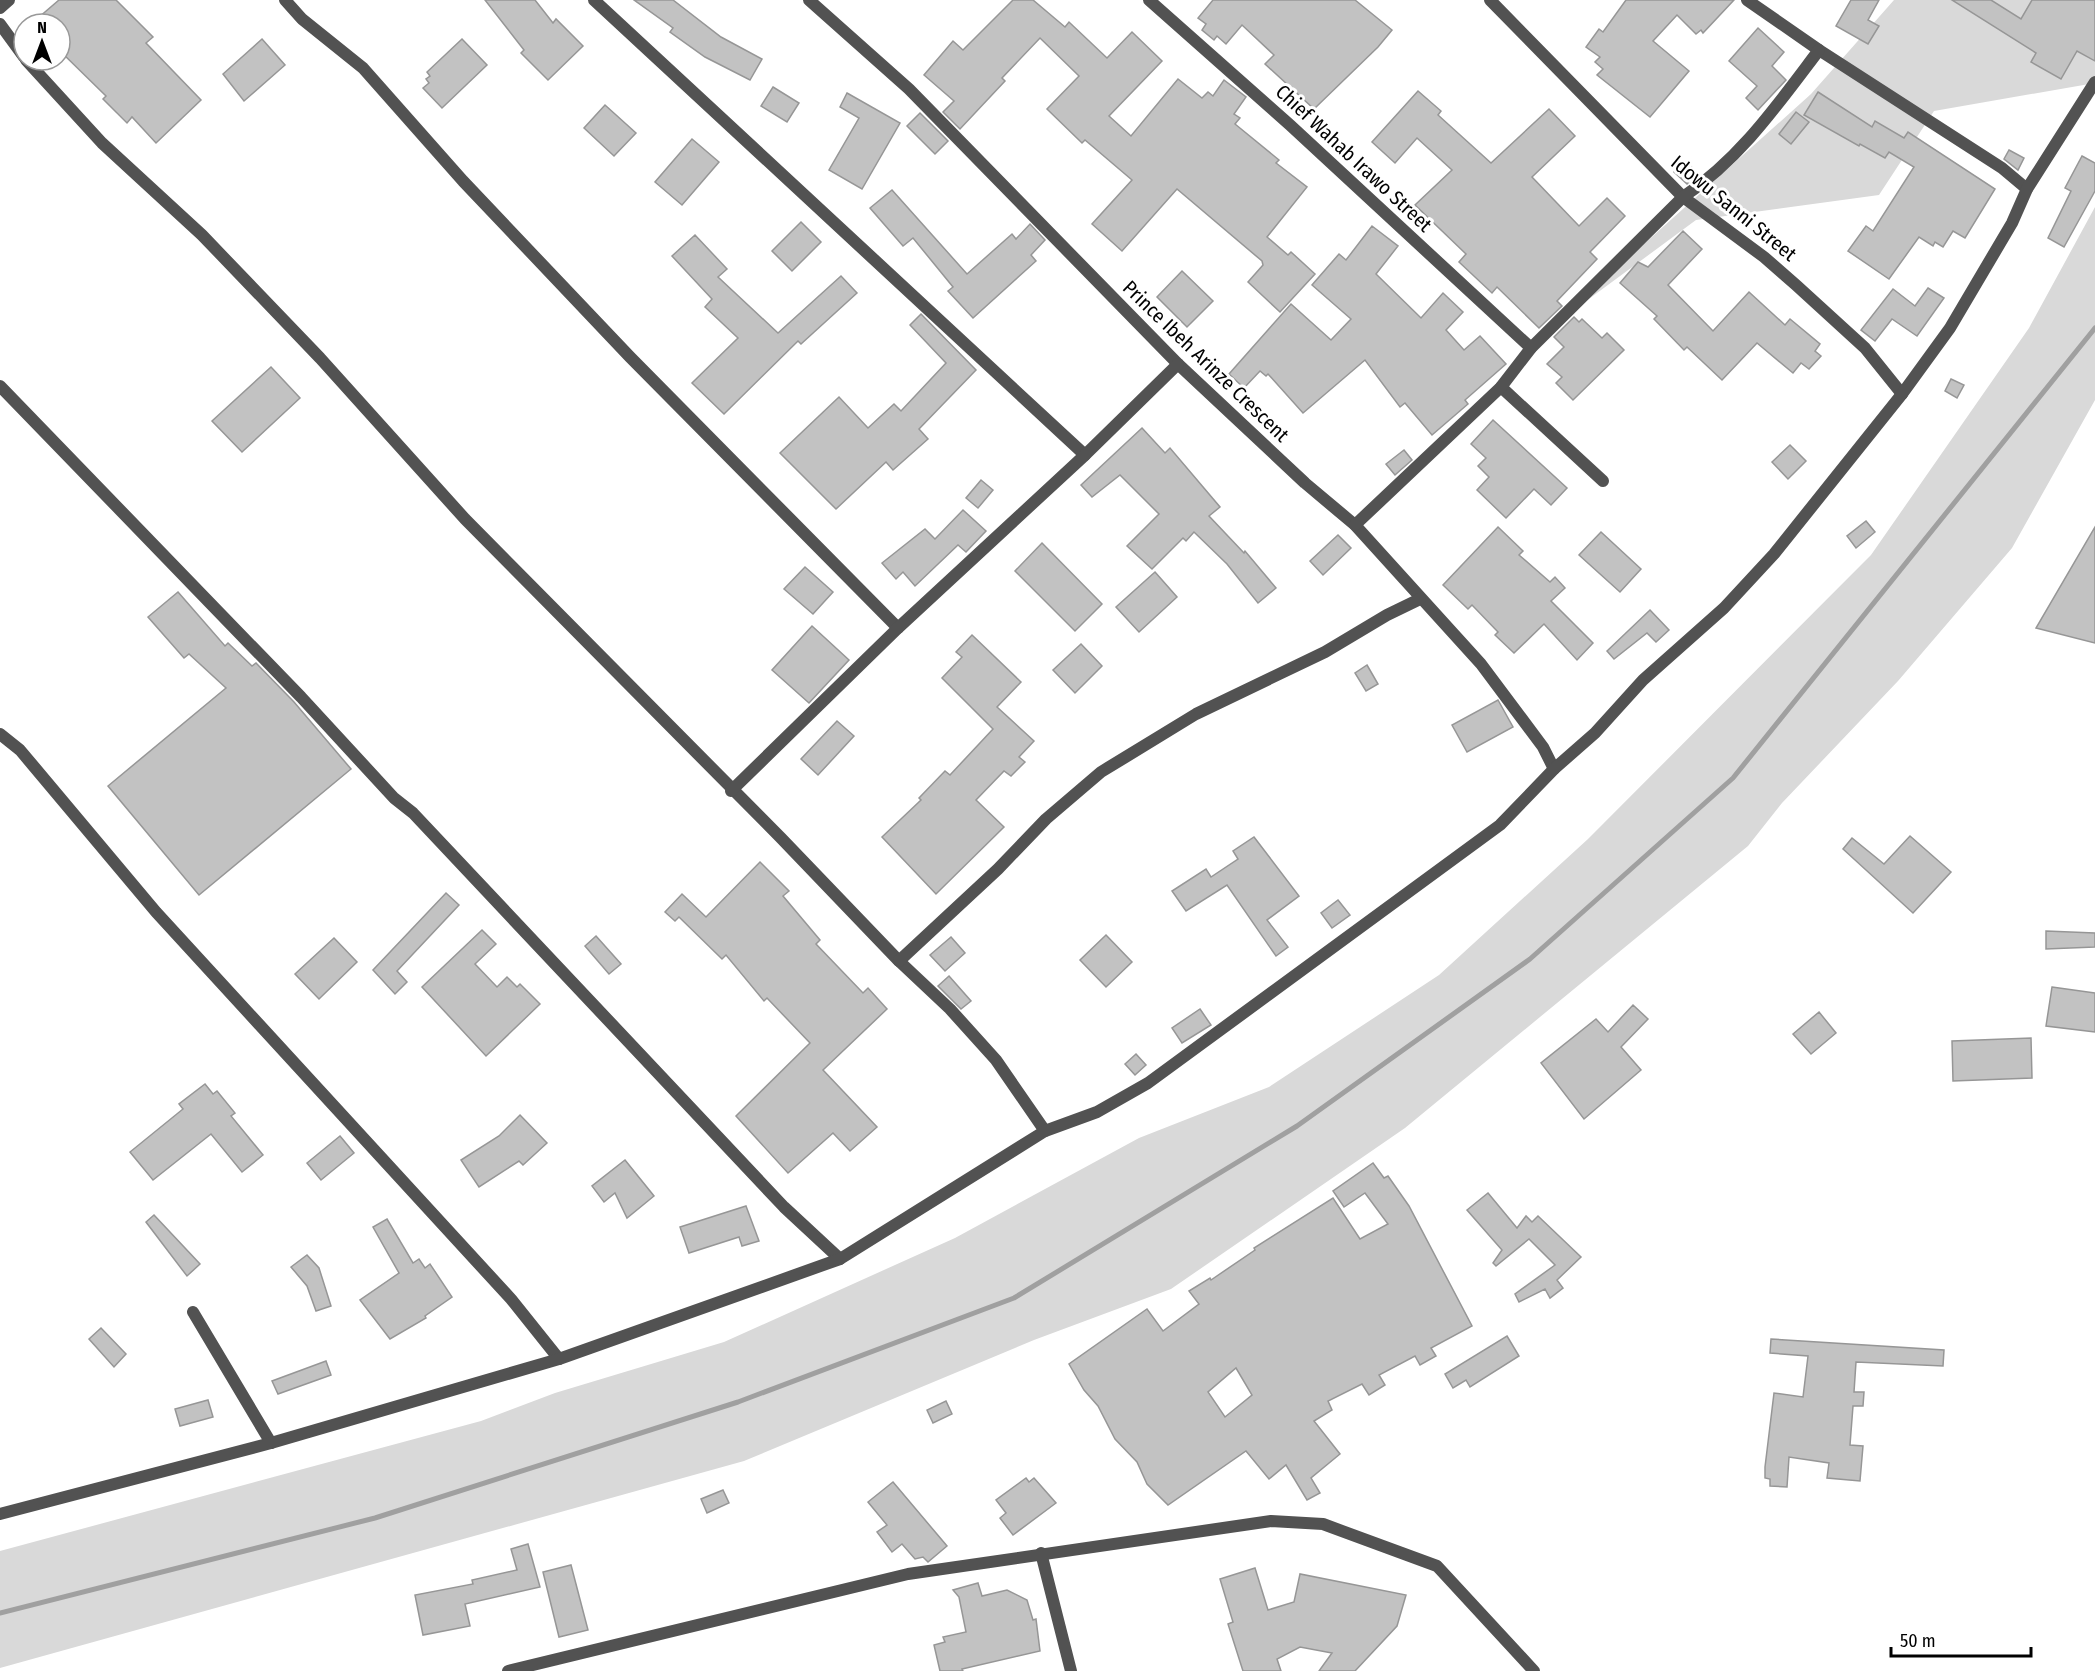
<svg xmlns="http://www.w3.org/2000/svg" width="2095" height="1671" viewBox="0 0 2095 1671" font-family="'Fira Sans Condensed',sans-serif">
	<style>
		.green { fill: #d9d9d9 }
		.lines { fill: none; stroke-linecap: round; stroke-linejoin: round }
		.stream { stroke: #a0a0a0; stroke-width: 5 }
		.building { fill: #c2c2c2; stroke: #969696; stroke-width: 1.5; fill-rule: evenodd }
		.street { stroke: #525252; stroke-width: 12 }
		.labels { text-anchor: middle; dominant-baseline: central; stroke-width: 6; stroke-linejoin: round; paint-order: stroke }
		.street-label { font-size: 20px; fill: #000; stroke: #fff }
	</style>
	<rect width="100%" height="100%" fill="#fff"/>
	<!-- green -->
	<g class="green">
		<polygon points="1894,0 2095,0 2095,83 1934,111 1879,195 1696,220 1555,324 1811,94"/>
		<polygon points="2095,207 2095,400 2012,548 1898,681 1782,803 1748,846 1405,1128 1171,1289 1034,1340 744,1461 0,1668 0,1551 481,1421 555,1393 724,1342 955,1238 1139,1138 1269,1087 1439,975 1588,839 1871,555 2029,328"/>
	</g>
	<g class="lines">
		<!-- stream -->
		<polyline class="stream" points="0,1613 375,1518 738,1402 1014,1298 1297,1126 1530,959 1733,778 2095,328"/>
	</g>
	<!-- building -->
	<g class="building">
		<polygon points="59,0 116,0 153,37 146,43 201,100 156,143 132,117 127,123 103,99 106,96 60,51 60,24 31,24"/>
		<polygon points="485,0 535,0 553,23 556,19 583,46 548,80 521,53 524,50"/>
		<polygon points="634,0 673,0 721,37 762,59 750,80 705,57 670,32 673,28"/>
		<polygon points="1013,0 1033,0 1065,27 1069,22 1107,58 1132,32 1162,61 1109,116 1131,136 1178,79 1202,98 1208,92 1213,96 1224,80 1246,97 1234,114 1240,118 1235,124 1279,160 1276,163 1307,187 1267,237 1288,255 1291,252 1315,274 1280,312 1248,282 1263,265 1262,261 1177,189 1122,251 1092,224 1132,180 1085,140 1082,143 1047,109 1079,76 1040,38 1002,78 1005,81 960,129 943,112 954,101 924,75 953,41 963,50"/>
		<polygon points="1213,0 1355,0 1392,30 1378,47 1314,109 1265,64 1274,55 1242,25 1226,44 1217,36 1214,40 1202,30 1206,24 1198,18"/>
		<polygon points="1626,0 1734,0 1703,33 1701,30 1696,34 1677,15 1653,41 1689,71 1650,117 1597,75 1603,69 1595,62 1600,57 1586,47 1599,29 1603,32"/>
		<polygon points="1851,0 1879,0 1868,20 1879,26 1868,44 1836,26"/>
		<polygon points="1952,0 1991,0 2021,19 2032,0 2095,0 2095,61 2077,51 2061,79 2031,62 2036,53"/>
		<polygon points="1758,28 1784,52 1772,66 1786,80 1758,110 1746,98 1757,86 1729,61"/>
		<polygon points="262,39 285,65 244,101 223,74"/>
		<polygon points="462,39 487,65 442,108 423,88 429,83 426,79 430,76 427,72"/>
		<polygon points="773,87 799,103 787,122 761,106"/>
		<polygon points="1418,91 1441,111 1438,115 1491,163 1549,109 1575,136 1532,177 1579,226 1607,198 1625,216 1590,252 1597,259 1557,301 1562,306 1539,328 1497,287 1492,293 1459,262 1466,254 1415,205 1452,170 1417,138 1395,163 1372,142"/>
		<polygon points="1818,92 1872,127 1875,121 1904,138 1908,132 1995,189 1965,238 1953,231 1943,247 1935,242 1933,246 1919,237 1889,279 1848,251 1866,226 1873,231 1914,167 1889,152 1885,158 1860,144 1859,146 1804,115"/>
		<polygon points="847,93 900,123 862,189 829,170 859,118 840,107"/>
		<polygon points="605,105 636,133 614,156 584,128"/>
		<polygon points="1796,112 1809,122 1791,144 1779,134"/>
		<polygon points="920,113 948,141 935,154 907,126"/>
		<polygon points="692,139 719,162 682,205 655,182"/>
		<polygon points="2009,150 2024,158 2018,170 2004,159"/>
		<polygon points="2082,156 2095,163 2095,191 2064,247 2048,238 2071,191 2065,188"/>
		<polygon points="1685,161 1698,173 1687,184 1674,172"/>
		<polygon points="892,190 967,274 1012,234 1016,239 1030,224 1045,240 1031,255 1036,261 973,318 948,291 953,287 913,238 903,246 870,208"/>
		<polygon points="801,222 821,242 792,271 772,251"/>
		<polygon points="1372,226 1398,246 1376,274 1421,318 1443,293 1463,312 1446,330 1464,350 1480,336 1506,364 1465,400 1468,404 1432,435 1405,403 1400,407 1365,360 1303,413 1268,374 1266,376 1260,371 1244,388 1229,374 1291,304 1331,340 1351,319 1312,285 1339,254 1346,260"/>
		<polygon points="1683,231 1702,249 1668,285 1713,331 1749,292 1785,325 1790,319 1820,344 1815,351 1821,356 1809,369 1801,363 1793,373 1757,343 1722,380 1687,347 1684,350 1654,319 1657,316 1620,283 1638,262 1648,267"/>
		<polygon points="695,235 727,269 718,277 778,333 841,276 857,293 801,344 798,341 724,414 692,383 738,338 705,307 712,299 672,256"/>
		<polygon points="1182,271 1213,301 1187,327 1157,297"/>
		<polygon points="1928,288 1944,298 1917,336 1892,319 1875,341 1861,330 1893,289 1915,306"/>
		<polygon points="921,314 976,370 919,429 928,439 893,470 886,462 836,509 780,453 839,397 868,428 894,404 901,411 946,363 910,325"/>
		<polygon points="1574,317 1579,322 1582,319 1602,338 1607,333 1624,350 1573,400 1556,383 1562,377 1547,364 1564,347 1554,337"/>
		<polygon points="271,367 300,398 242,452 212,421"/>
		<polygon points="1951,379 1964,385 1957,398 1945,391"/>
		<polygon points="1493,420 1567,488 1551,505 1534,489 1506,518 1477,490 1489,477 1478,466 1486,458 1471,444"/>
		<polygon points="1142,428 1165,453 1170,448 1220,507 1209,516 1244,553 1245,551 1276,588 1258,603 1227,564 1194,532 1186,541 1183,538 1152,569 1127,546 1159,514 1120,475 1092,497 1081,485"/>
		<polygon points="1790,445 1806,461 1788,479 1772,462"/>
		<polygon points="1404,450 1412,460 1395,475 1386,464"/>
		<polygon points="981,480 993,490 978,508 966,498"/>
		<polygon points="963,510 986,531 966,552 958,545 915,586 903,572 896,579 882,563 925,529 935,539"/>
		<polygon points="1866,521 1875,532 1856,548 1847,536"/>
		<polygon points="1498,527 1523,551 1519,555 1550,582 1555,577 1565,588 1551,601 1593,643 1577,660 1544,624 1514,653 1495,635 1498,632 1472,605 1468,609 1443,585"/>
		<polygon points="2095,527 2095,643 2036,628"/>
		<polygon points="1601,532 1641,569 1620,592 1579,555"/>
		<polygon points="1338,535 1351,548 1323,575 1310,561"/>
		<polygon points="1042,543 1102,604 1075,631 1015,571"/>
		<polygon points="805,567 833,592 813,614 784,589"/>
		<polygon points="1155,572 1177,597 1139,632 1116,607"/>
		<polygon points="178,592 225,646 228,643 252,666 256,663 294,702 351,769 199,895 108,786 226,688 189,654 184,658 148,617"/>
		<polygon points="1650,610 1669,630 1656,642 1647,633 1614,659 1607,651"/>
		<polygon points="812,626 849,660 809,703 772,670"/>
		<polygon points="972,635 1021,682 997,707 1034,741 1019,757 1025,762 1011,776 1004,771 976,800 1004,827 936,894 882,837 921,800 919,798 945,771 950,775 993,729 942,678 962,657 956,652"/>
		<polygon points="1081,644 1102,666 1075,693 1053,670"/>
		<polygon points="1367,665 1378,684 1366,691 1355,673"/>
		<polygon points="1498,700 1513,727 1467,752 1452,725"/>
		<polygon points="837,721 854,736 818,775 801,759"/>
		<polygon points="1910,836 1951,872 1913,913 1843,849 1852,838 1884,864"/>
		<polygon points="1254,837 1299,896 1267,920 1288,947 1276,956 1227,885 1186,911 1172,891 1206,869 1211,877 1238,859 1233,851"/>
		<polygon points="760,862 789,891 783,896 820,940 816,944 863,993 868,988 887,1009 823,1070 877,1127 850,1151 833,1133 788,1173 736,1116 810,1043 767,998 764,1001 726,955 722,959 679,917 675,921 665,912 682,894 706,917"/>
		<polygon points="446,893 459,905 397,971 407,982 395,994 373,970"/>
		<polygon points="1338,900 1350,915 1332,928 1321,913"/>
		<polygon points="482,930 496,944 475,964 497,987 507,977 517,987 520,984 540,1004 486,1056 422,987"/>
		<polygon points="2046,931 2095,933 2095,947 2046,949"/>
		<polygon points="1106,935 1132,962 1106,987 1080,960"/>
		<polygon points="596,936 621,964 609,974 585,946"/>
		<polygon points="951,937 965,953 945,971 930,955"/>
		<polygon points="334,938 357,962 319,999 295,974"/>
		<polygon points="949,976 971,1001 961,1009 938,986"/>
		<polygon points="2052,987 2095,993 2095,1032 2046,1026"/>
		<polygon points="1633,1005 1648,1019 1621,1047 1641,1070 1584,1119 1541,1063 1596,1019 1608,1032"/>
		<polygon points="1200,1009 1211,1025 1182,1043 1172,1028"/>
		<polygon points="1819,1012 1836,1033 1811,1054 1793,1034"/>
		<polygon points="2031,1038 2032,1078 1953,1081 1952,1041"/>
		<polygon points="1136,1054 1146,1065 1135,1075 1125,1064"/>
		<polygon points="205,1084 213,1094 217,1091 235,1113 231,1116 263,1155 242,1172 211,1134 153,1180 130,1152 183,1109 179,1104"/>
		<polygon points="520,1115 547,1143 523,1165 519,1161 479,1187 461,1160 499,1136"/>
		<polygon points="340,1136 354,1153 321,1180 307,1163"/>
		<polygon points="625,1160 654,1196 627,1218 615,1193 604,1202 592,1186"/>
		<path d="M 1373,1163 L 1384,1178 L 1388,1176 L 1409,1206 L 1472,1326 L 1431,1348 L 1436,1356 L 1420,1365 L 1415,1356 L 1379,1375 L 1385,1385 L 1369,1395 L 1362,1384 L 1328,1401 L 1332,1410 L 1314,1421 L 1340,1454 L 1311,1478 L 1320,1493 L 1307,1500 L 1286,1465 L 1269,1479 L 1246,1451 L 1168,1505 L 1147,1484 L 1137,1462 L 1115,1439 L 1098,1406 L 1084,1390 L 1069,1364 L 1147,1309 L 1163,1331 L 1199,1304 L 1189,1291 L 1210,1278 L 1211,1280 L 1255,1250 L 1254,1248 L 1333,1198 L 1360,1239 L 1388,1224 L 1365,1193 L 1344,1207 L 1333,1191 ZM 1236,1368 L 1252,1395 L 1225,1417 L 1208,1392 Z"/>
		<polygon points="1488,1193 1517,1228 1526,1216 1532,1222 1538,1216 1581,1257 1557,1280 1563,1288 1550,1298 1545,1289 1519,1302 1515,1294 1555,1265 1529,1239 1496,1266 1493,1263 1502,1250 1467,1210"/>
		<polygon points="746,1206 759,1241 742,1246 739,1237 689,1253 680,1227"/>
		<polygon points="154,1215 200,1264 187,1276 146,1222"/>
		<polygon points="387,1219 413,1263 419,1259 425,1268 430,1264 452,1297 425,1316 426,1318 390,1339 360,1300 399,1273 373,1227"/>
		<polygon points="307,1255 319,1268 331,1306 316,1311 307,1286 291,1267"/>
		<polygon points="101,1328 126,1354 114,1367 89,1339"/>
		<polygon points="1507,1336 1519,1356 1470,1387 1466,1380 1453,1388 1445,1374"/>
		<polygon points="1771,1339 1944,1350 1943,1366 1856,1362 1854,1392 1864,1392 1863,1406 1853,1406 1850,1445 1863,1446 1860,1481 1827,1478 1829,1463 1789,1457 1787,1487 1770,1486 1770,1479 1765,1478 1765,1467 1774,1393 1803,1397 1808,1356 1770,1353"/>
		<polygon points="326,1361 331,1375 278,1394 272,1381"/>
		<polygon points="208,1400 213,1417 180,1426 175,1409"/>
		<polygon points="946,1401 952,1414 933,1423 927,1410"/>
		<polygon points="1026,1478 1029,1482 1034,1478 1056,1503 1013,1535 1000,1518 1006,1513 996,1500"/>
		<polygon points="893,1482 947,1546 928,1562 923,1557 915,1559 902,1544 892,1552 877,1532 887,1525 868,1502"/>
		<polygon points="723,1490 729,1503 707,1513 701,1499"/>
		<polygon points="528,1544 540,1587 465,1604 470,1626 423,1635 415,1595 473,1584 472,1580 517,1570 511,1549"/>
		<polygon points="571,1565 588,1630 559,1637 543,1572"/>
		<polygon points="1255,1568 1268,1610 1294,1602 1300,1574 1406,1595 1397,1626 1355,1671 1319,1671 1332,1653 1300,1647 1277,1659 1281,1671 1243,1671 1228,1624 1233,1622 1220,1579"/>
		<polygon points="978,1583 982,1596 1007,1590 1027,1600 1033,1620 1036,1619 1040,1651 962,1669 963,1671 940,1671 934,1645 945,1642 943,1637 966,1632 959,1597 953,1590"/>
	</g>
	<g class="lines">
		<!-- street -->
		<g class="street">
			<polyline points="285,0 302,19 363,68 463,181 630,357 898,628"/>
			<polyline points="594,0 1085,455"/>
			<polyline points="809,0 909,89 1178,364 1305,483 1355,525 1481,664 1543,747 1554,769"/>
			<polyline points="1149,0 1290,125 1531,348"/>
			<polyline points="1490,0 1683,197 1764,257 1796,285 1865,348 1902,394"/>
			<polyline points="1747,0 1819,50 2002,168 2027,189"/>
			<polyline points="0,8 9,0"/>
			<polyline points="0,24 24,57"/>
			<polyline points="26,60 102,143 202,235 320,358 465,519 781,838 899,961 950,1009 996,1060 1045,1131"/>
			<polyline points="0,386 301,697 394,798 413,813 784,1207 840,1259"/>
			<polyline points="1501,387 1603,481"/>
			<path d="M 1355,525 L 1501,387 L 1531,348 L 1683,197 C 1740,159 1778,104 1819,50"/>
			<polyline points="0,734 20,750 156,912 511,1299 559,1359"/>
			<polyline points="731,791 898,628 1085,455 1178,364"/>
			<polyline points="899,961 998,869 1046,819 1101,772 1196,714 1325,652 1387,615 1420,599"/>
			<polyline points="193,1312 271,1443"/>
			<polyline points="0,1514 271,1443 559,1359 840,1259 1045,1131 1097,1112 1148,1083 1500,825 1554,769 1595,733 1643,680 1724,608 1774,554 1902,394 1950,328 2012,223 2027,189 2095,82"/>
			<polyline points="1041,1553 1071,1671"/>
			<polyline points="508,1671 908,1574 1271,1521 1323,1524 1437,1566 1534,1671"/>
		</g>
	</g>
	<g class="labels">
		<!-- street labels -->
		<g class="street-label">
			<text transform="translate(1354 158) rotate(43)">Chief Wahab Irawo Street</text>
			<text transform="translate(1734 208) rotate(39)">Idowu Sanni Street</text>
			<text transform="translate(1206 361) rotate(44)">Prince Ibeh Arinze Crescent</text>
		</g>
	</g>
	<!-- north arrow -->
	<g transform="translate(42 42)"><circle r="28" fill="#ffffff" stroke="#999999" stroke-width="1.5"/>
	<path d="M0-4.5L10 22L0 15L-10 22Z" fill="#000000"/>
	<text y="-9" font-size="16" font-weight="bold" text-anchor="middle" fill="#000000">N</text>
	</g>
	<!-- scale -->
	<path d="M1891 1647v9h140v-9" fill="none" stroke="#000000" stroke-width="3"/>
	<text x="1900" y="1647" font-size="18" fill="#000000" stroke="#ffffff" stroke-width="4.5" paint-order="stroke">50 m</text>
</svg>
